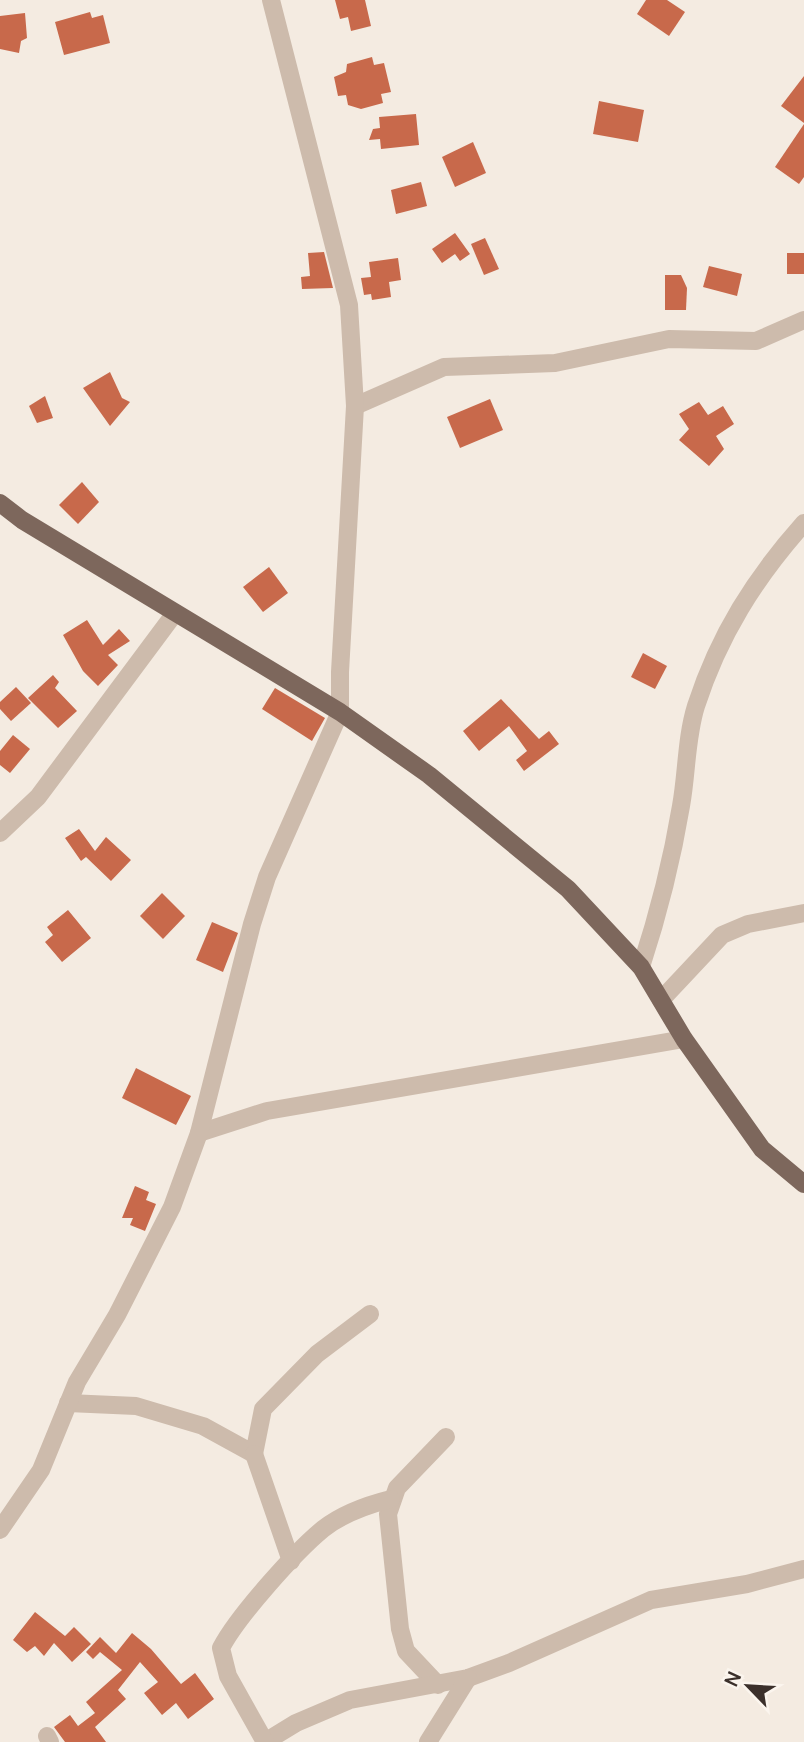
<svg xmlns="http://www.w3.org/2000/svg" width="804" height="1742" viewBox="0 0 804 1742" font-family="Manrope,sans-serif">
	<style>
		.building { fill: #c8694b }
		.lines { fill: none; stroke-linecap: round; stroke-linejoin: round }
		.minor { stroke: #cdbbac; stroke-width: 18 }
		.major { stroke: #7d675c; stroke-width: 18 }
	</style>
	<rect width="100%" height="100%" fill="#f4ebe1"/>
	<!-- building -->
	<g class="building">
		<polygon points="335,0 365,0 371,26 351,31 348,17 340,19"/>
		<polygon points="646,0 667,0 685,12 669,36 637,14"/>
		<polygon points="90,12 92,18 103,15 110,43 64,55 55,22"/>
		<polygon points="25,13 27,38 21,41 19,53 0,49 0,16"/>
		<polygon points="372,57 374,65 384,63 391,92 381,94 383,103 361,109 348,105 346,95 338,96 334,77 346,72 347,64"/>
		<polygon points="804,76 804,123 781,106"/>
		<polygon points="599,101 644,110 638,142 593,134"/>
		<polygon points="416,114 419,145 381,149 380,139 369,140 373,129 380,128 379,117"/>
		<polygon points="804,124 804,177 799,184 775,167"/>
		<polygon points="473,142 486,173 455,187 442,157"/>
		<polygon points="421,182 427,206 396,214 391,190"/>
		<polygon points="455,233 470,254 460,261 455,254 442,263 432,249"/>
		<polygon points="485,238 499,269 484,275 471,244"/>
		<polygon points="324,252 333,288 302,289 301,277 310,276 308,253"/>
		<rect x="787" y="253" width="17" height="21"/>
		<polygon points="398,258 401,280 389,282 391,297 372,300 371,294 364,295 361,278 371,277 369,262"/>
		<polygon points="709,266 742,274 737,296 703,287"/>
		<polygon points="665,275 681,275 687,288 686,310 665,310"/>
		<polygon points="110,372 122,398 130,402 110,426 83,388"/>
		<polygon points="45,396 53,418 37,423 29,406"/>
		<polygon points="490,399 503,430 460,448 447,417"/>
		<polygon points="699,402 708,415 723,406 734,424 716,436 724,449 709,466 679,440 689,429 679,414"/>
		<polygon points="82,482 99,502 78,524 59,505"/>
		<polygon points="269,567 288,593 263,612 243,587"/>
		<polygon points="87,620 103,645 119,629 130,641 108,655 118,665 98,686 83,671 63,635"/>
		<polygon points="643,653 667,666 655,689 631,677"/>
		<polygon points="53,675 59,682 55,688 77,711 58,728 28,698"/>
		<polygon points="16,687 31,703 11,721 0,709 0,702"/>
		<polygon points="275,688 325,718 312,741 262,709"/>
		<polygon points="501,699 539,739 549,731 559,744 524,771 516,760 527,751 509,726 479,751 463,731"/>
		<polygon points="13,735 30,749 10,773 0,765 0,751"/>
		<polygon points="79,829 95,851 106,837 131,860 111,881 86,857 81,861 65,838"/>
		<polygon points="162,893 185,916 163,939 140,916"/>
		<polygon points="68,910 91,938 62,962 45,942 53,935 47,927"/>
		<polygon points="212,922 238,933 223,972 196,960"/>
		<polygon points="136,1068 191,1096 176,1125 122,1098"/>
		<polygon points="135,1186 149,1192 146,1200 156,1204 145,1231 130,1225 133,1218 122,1218"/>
		<polygon points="35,1612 65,1636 74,1627 91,1644 72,1662 54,1643 44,1656 35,1646 27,1652 13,1640"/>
		<polygon points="132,1633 151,1649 181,1684 195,1673 214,1699 188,1719 176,1703 162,1715 144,1693 158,1682 140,1662 118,1690 126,1699 95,1727 106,1742 65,1742 54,1727 70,1715 78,1726 95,1713 86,1702 122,1670 100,1652 93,1659 86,1652 100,1637 116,1653"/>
	</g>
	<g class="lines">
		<!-- minor -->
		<g class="minor">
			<polyline points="355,406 444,367 555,363 669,339 756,341 804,320"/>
			<polyline points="0,833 38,797 175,613"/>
			<path d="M 641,967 C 658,915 672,860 681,806 C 687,773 686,738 696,706 C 719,635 755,578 804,523"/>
			<polyline points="661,1000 722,935 748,924 804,913"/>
			<polyline points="199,1133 267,1111 684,1039"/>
			<polyline points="68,1403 136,1406 203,1426 254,1454 263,1409 317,1354 370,1314"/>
			<polyline points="254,1454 291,1561"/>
			<polyline points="0,1530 41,1470 77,1382 117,1315 172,1207 199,1133 252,924 267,877 340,712 340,672 355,406 349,305 271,0"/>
			<polyline points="438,1685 406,1651 400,1629 388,1514 397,1488 446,1437"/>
			<polyline points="47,1736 50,1742"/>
			<polyline points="265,1742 296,1723 350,1700 468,1678 509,1663 651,1600 747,1584 804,1569"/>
			<path d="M 265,1742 L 228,1676 L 221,1648 C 237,1617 295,1552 323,1529 C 342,1514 367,1505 391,1499"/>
			<polyline points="428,1742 468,1678"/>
		</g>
		<!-- major -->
		<polyline class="major" points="0,503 22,520 340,712 429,775 568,889 641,967 684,1039 762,1149 804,1184"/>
	</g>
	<!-- north arrow -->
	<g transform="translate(748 1686) rotate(295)" stroke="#fbf5ee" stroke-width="5" paint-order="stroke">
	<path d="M0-5L12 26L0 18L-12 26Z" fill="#3b302b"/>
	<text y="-10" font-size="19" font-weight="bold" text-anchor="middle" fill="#3b302b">N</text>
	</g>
</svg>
